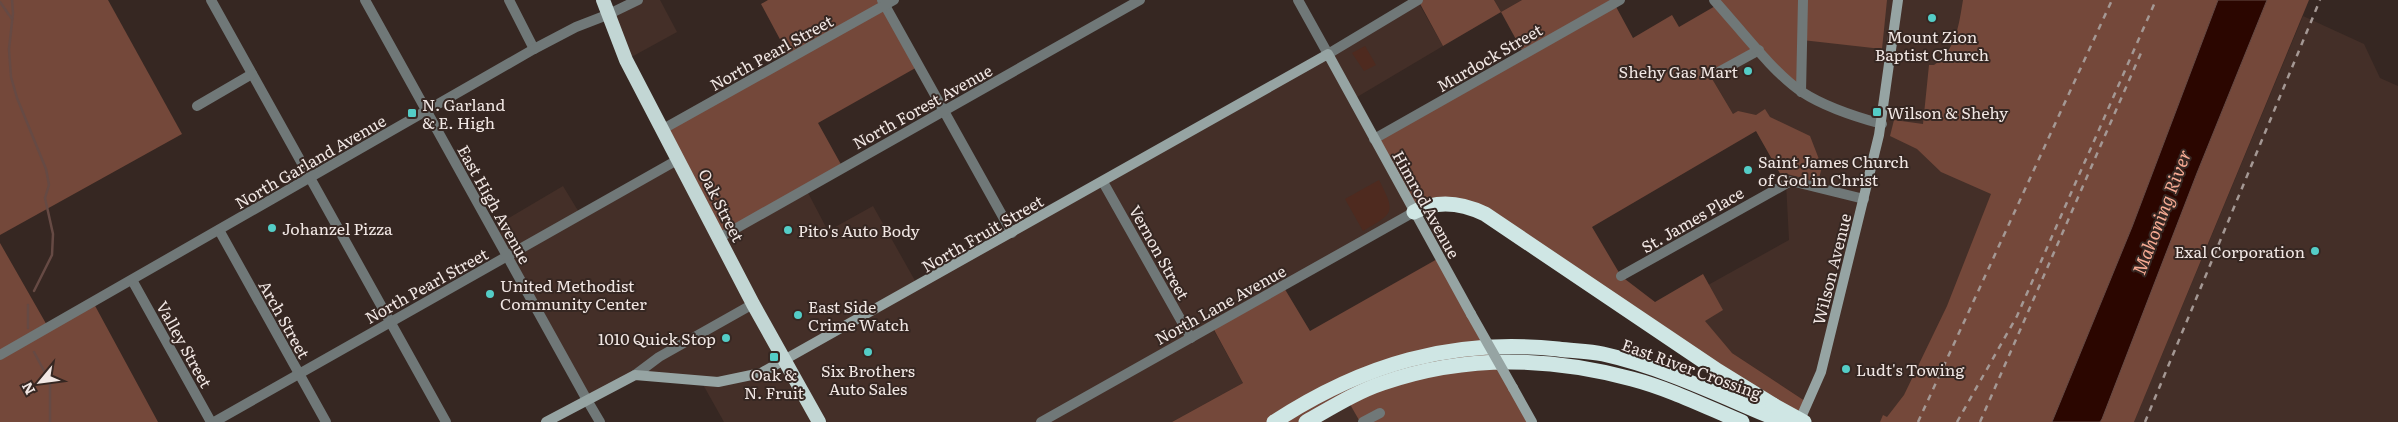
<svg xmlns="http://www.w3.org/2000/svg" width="2398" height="422" viewBox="0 0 2398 422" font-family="Literata,serif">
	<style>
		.built { fill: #442f28 }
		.green { fill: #4e2a1f }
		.forest { fill: #74483a }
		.water { fill: #2b0600; stroke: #664a44 }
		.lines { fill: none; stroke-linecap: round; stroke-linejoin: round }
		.stream { stroke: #664a44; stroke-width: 2.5 }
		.minor { stroke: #707878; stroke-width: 10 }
		.tertiary { stroke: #707878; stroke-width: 10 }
		.secondary { stroke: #96a4a3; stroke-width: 10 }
		.trunk { stroke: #c2d6d4; stroke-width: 14 }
		.motorway { stroke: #cfe6e4; stroke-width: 15 }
		.rail { stroke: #a49894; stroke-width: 2.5; stroke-dasharray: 6 6; stroke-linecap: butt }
		.secondary-bridge { stroke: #96a4a3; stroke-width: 10 }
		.motorway-bridge { stroke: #cfe6e4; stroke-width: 15 }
		.poi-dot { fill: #54cdc7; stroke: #362722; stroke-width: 2 }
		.labels { text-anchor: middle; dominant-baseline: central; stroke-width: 4; stroke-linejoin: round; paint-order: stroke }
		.poi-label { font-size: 16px; fill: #f1e7e4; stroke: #362722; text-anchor: start }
		.street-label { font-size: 16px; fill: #f1e7e4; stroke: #362722 }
		.water-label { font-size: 18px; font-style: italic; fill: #f6aa93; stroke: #362722 }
	</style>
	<rect width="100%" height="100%" fill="#362722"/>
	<!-- built -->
	<g class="built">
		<polygon points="638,0 660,0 677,32 626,60 607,15"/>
		<polygon points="1417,0 1443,46 1352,100 1414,212 1212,327 1243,383 1172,422 724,422 701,381 635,375 587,400 492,228 563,186 580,214 679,159 806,189 828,231 873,206 918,286"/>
		<polygon points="1494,0 1522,0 1501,12"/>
		<polygon points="1803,0 1981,0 2030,180 1918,422 1799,422 1808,403 1665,309 1789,240 1786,183 1756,131 1746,136 1711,77 1759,50"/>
		<polygon points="2303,16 2364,44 2380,78 2398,86 2398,422 2134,422"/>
		<polygon points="1347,398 1360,422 1306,422"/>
	</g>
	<!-- green -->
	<g class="green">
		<polygon points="1365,46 1376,65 1364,71 1352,53"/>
		<path d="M 1379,180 C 1396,213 1394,213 1363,231 L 1345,199 Z"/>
	</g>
	<!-- forest -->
	<g class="forest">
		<polygon points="0,0 108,0 182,134 0,235"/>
		<polygon points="768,0 882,0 919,66 818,123 843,168 719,238 663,129 790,58 761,4"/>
		<polygon points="1418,0 1494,0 1501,12 1522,0 1620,0 1614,3 1633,38 1672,15 1679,27 1717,5 1714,0 1887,0 1882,49 1802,40 1801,92 1759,50 1711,77 1733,114 1738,111 1756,115 1765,109 1770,117 1810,136 1822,167 1818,182 1787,174 1782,177 1756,131 1592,227 1621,276 1655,302 1703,274 1723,310 1705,321 1732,353 1808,403 1799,419 1472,208 1414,212 1374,140 1524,54 1501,12 1443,46"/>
		<path d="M 1963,0 L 2218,0 L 2132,227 L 2052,422 L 1880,422 L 1883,415 L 1887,417 L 1904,395 L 1947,306 L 1991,194 L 1941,172 L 1917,149 L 1890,136 L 1894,120 L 1923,124 L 1929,65 L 1934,65 C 1956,51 1959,24 1963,0 Z"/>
		<polygon points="2267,0 2309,0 2134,422 2100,422 2197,173"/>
		<polygon points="0,243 48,327 93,302 158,422 0,422"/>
		<polygon points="1439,258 1532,422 1360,422 1347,399 1306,422 1172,422 1243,383 1212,326 1283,286 1310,331"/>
	</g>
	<!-- water -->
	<polygon class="water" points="2218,0 2267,0 2197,173 2102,419 2100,422 2052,422 2132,227"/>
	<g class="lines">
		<!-- stream -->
		<g class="stream">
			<polyline points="12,0 13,13 9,49 11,77 17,98 46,169 49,185 45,198 53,234 52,255 34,291"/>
			<polyline points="0,2 12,19"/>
			<polyline points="28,305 28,328"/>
			<polyline points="34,352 50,382 50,422"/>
		</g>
		<!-- minor -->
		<g class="minor">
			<polyline points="211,0 446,422"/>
			<polyline points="509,0 534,49"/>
			<polyline points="882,0 1012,233"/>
			<polyline points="607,15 638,0"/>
			<polyline points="1328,54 1418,0"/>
			<polyline points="1717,73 1759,50"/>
			<polyline points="1801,92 1803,0"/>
			<polyline points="197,106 252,74"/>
			<polyline points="663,129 894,0"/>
			<polyline points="1374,139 1620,0"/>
			<polyline points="1103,182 1191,338"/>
			<polyline points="219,230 326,422"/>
			<polyline points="719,238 1140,0"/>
			<polyline points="1621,276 1791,181 1864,199"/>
			<polyline points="132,280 211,422"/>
			<polyline points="635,375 659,357 753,304"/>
			<polyline points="587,400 600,422"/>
			<polyline points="214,422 679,159"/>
			<polyline points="1041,422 1414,212"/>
			<polyline points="1363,422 1380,413"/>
		</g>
		<!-- tertiary -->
		<g class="tertiary">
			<polyline points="365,0 587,400"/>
			<polyline points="1298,0 1328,54"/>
			<path d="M 1714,0 C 1738,26 1774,74 1802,92 C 1825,107 1856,117 1882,124"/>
			<polyline points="0,355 534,49 576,27 607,15"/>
		</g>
		<!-- secondary -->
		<g class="secondary">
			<polyline points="1513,388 1532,422"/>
			<polyline points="546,422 635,375 718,382 761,373 1328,54 1471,314"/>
			<polyline points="1799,422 1821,372 1879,135 1898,0"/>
		</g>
		<!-- trunk -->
		<polyline class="trunk" points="603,0 626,60 753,304 819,422"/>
		<!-- motorway -->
		<g class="motorway">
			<path d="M 1414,212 C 1438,199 1462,203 1485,214 L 1718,371 L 1773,405"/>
			<path d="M 1274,422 C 1363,364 1451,338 1558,349 C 1572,351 1588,351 1603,354 C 1666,368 1725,398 1784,422"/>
			<path d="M 1306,422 C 1331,408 1356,392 1383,383 C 1464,355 1550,357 1632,379 C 1670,389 1706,407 1742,422"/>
		</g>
		<!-- rail -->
		<g class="rail">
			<polyline points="1918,422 2112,0"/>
			<polyline points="1957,422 2017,316 2156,0"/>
			<polyline points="1980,422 2141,53"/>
			<polyline points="2145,422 2320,0"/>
		</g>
		<!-- secondary-bridge -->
		<polyline class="secondary-bridge" points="1471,314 1513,388"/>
		<!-- motorway-bridge -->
		<polyline class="motorway-bridge" points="1773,405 1804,422"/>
	</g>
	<!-- markers -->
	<g class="poi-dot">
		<circle cx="1932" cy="18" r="5"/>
		<circle cx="1748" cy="71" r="5"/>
		<rect x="1872" y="107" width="10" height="10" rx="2.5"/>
		<rect x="407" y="108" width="10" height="10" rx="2.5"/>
		<circle cx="1748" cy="170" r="5"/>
		<circle cx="272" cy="228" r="5"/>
		<circle cx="788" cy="230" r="5"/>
		<circle cx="2315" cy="251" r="5"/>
		<circle cx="490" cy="294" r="5"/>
		<circle cx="798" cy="315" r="5"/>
		<circle cx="726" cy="338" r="5"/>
		<circle cx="868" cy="352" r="5"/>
		<rect x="769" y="352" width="10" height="10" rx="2.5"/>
		<circle cx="1846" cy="369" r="5"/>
	</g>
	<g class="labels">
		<!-- poi labels -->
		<g class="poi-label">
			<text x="1932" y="36" text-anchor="middle">Mount Zion<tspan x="1932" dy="18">Baptist Church</tspan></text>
			<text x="1738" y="71" text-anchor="end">Shehy Gas Mart</text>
			<text x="422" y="104">N. Garland<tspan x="422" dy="18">&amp; E. High</tspan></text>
			<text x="1887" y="112">Wilson &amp; Shehy</text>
			<text x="1758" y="161">Saint James Church<tspan x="1758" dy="18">of God in Christ</tspan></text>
			<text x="282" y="228">Johanzel Pizza</text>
			<text x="798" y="230">Pito's Auto Body</text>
			<text x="2305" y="251" text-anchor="end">Exal Corporation</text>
			<text x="500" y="285">United Methodist<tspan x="500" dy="18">Community Center</tspan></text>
			<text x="808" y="306">East Side<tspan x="808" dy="18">Crime Watch</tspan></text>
			<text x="716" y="338" text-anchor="end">1010 Quick Stop</text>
			<text x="1856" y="369">Ludt's Towing</text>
			<text x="868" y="370" text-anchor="middle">Six Brothers<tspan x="868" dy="18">Auto Sales</tspan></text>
			<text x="774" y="374" text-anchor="middle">Oak &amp;<tspan x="774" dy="18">N. Fruit</tspan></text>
		</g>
		<!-- street labels -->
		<g class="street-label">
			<text transform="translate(771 52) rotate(-29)">North Pearl Street</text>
			<text transform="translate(1489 57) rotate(-30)">Murdock Street</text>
			<text transform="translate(922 106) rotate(-29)">North Forest Avenue</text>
			<text transform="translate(310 161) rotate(-30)">North Garland Avenue</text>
			<text transform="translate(495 204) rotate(61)">East High Avenue</text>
			<text transform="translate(1427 204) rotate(61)">Himrod Avenue</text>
			<text transform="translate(722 205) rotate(63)">Oak Street</text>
			<text transform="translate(1692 219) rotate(-30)">St. James Place</text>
			<text transform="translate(982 233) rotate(-30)">North Fruit Street</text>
			<text transform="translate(1160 252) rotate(61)">Vernon Street</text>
			<text transform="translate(1831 269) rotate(-76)">Wilson Avenue</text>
			<text transform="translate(426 285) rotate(-29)">North Pearl Street</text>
			<text transform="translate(1220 304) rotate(-29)">North Lane Avenue</text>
			<text transform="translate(285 319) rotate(61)">Arch Street</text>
			<text transform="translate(185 344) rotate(61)">Valley Street</text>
			<text transform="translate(1692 368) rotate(20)">East River Crossing</text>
		</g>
		<!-- water labels -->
		<g class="water-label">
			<text transform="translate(2161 212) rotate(-69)">Mahoning River</text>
		</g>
	</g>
	<!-- north arrow -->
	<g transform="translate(40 382) rotate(241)" stroke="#362722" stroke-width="4" paint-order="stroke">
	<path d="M0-4L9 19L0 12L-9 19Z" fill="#f1e7e4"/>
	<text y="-8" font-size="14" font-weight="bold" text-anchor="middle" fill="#f1e7e4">N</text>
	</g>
</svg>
